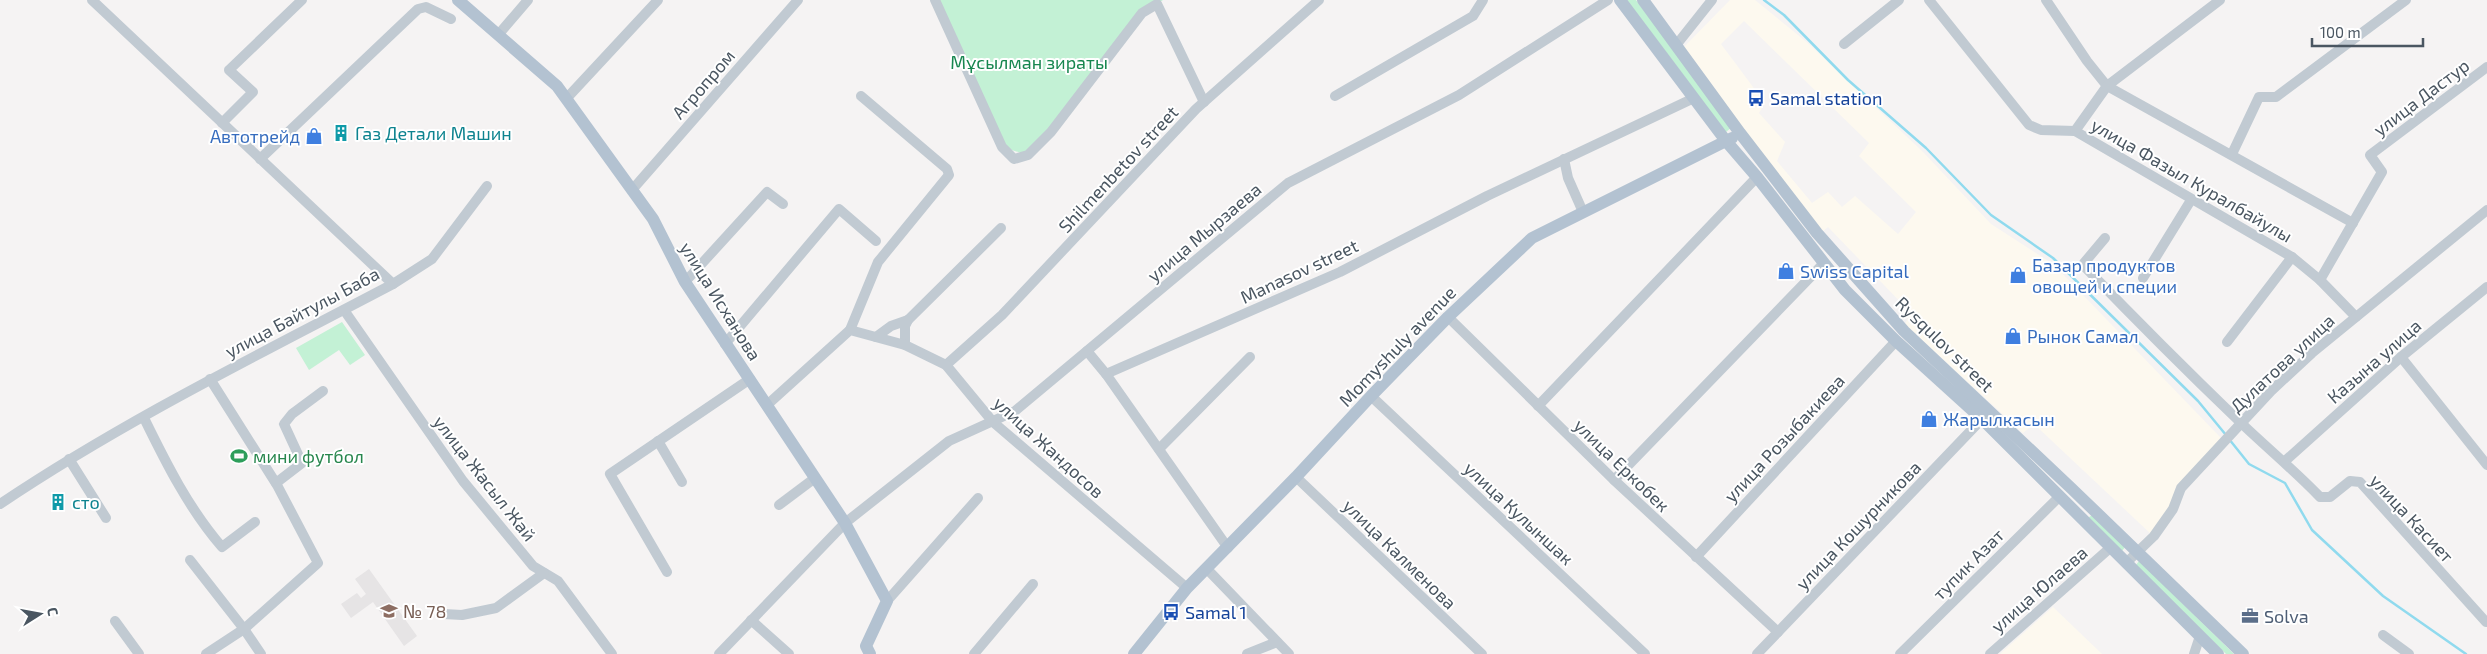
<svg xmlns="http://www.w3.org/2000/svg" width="2487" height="654" viewBox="0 0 2487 654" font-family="'Exo 2',sans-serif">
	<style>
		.commercial { fill: #fdf9ef; fill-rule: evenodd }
		.education { fill: #e6e4e5 }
		.green { fill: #c3f1d5 }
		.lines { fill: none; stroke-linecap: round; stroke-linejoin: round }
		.stream { stroke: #90daee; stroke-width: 2.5 }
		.minor { stroke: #c1cad2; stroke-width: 10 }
		.major { stroke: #b3c2d1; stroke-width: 12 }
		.labels { text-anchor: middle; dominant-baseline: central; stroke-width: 4; stroke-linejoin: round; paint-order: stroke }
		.park-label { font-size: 18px; fill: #17864f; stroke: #fff }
		.street-label { font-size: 18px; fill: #4a5661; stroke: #fff }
		.transit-label { font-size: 18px; fill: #164399; stroke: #fff; text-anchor: start }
		.culture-label { font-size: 18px; fill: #0d838f; stroke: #fff; text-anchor: start }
		.shop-label { font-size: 18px; fill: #366cbe; stroke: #fff; text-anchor: start }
		.leisure-label { font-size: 18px; fill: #27864d; stroke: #fff; text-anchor: start }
		.education-label { font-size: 18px; fill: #785e54; stroke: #fff; text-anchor: start }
		.service-label { font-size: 18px; fill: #4e5e75; stroke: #fff; text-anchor: start }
	</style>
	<rect width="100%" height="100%" fill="#f5f3f3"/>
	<!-- commercial -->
	<g class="commercial">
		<path d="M 1730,0 L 1755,0 L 1809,44 L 1923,152 L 1991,224 L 2053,264 L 2221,438 L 2177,490 L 2168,518 L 2152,535 L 2034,424 L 2023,433 L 1905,324 L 1911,313 L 1828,227 L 1822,232 L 1681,50 ZM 1744,21 L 1869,143 L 1859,156 L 1916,212 L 1898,234 L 1855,196 L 1842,207 L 1828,192 L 1812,203 L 1777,161 L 1785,142 L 1759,113 L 1765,103 L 1721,44 Z"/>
		<polygon points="2053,607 2102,654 2000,654"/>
	</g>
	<!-- education -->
	<polygon class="education" points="369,569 417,636 404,646 373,602 351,618 341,604 357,593 361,598 366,594 355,579"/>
	<!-- green -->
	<g class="green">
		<polygon points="935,0 1163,0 1142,13 1028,155 1002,147"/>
		<polygon points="1627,0 1636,0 1732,127 1726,132"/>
		<polygon points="342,322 365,355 350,365 339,350 309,370 296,348"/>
		<polygon points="2092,515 2125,547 2122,551 2088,518"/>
		<polygon points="2139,561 2234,654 2226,654 2136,565"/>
	</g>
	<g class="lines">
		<!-- stream -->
		<g class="stream">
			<polyline points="1764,0 1784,15 1848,80 1926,148 1991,215 2053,258 2198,401 2226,435"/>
			<polyline points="2229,439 2249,464 2285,483 2312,530 2383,596 2466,654"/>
		</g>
		<!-- minor -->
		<g class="minor">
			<polyline points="935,0 1002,147 1014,159 1028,155 1051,132 1142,13 1157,4 1204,102"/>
			<polyline points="1929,0 2029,125 2041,130 2075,131 2292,257 2320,280 2356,317"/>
			<polyline points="2046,0 2087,61 2107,86 2353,223"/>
			<polyline points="498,35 528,0"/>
			<polyline points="1677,44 1712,0"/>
			<polyline points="1844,44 1899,0"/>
			<polyline points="1335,96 1473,16 1483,0"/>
			<polyline points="566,99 658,0"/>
			<polyline points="222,123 253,92 229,70 302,0"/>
			<polyline points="2075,131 2107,86 2220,0"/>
			<polyline points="2232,154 2259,97 2276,97 2406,0"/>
			<polyline points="260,159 418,9 426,7 451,19"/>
			<polyline points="1564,159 1568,178 1583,212"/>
			<polyline points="632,190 798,0"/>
			<path d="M 2105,238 L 2084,263 L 2085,267 C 2136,320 2187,371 2239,421 C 2266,447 2294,470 2320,497 L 2330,497 L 2350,481 L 2360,482 L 2486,622"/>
			<polyline points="2143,278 2191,200"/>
			<polyline points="2320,280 2382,172 2370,155 2487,67"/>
			<polyline points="685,282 767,192 783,204"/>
			<polyline points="393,284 432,259 487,186"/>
			<polyline points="344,310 463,481 533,566 558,581 612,654"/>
			<polyline points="1448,317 1614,480 1778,632"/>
			<polyline points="850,330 878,262 949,175 947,169 861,96"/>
			<polyline points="876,337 891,326 908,320"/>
			<polyline points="2227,342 2292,257"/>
			<polyline points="725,344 839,209 876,241"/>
			<polyline points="905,345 905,326 908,320 1001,228"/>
			<polyline points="1087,351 1106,374"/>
			<polyline points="2401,357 2487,465"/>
			<polyline points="946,365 1002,315 1196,109 1319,0"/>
			<polyline points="1371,396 1645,654"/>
			<polyline points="767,405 850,330 905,345 946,365 993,422 1187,588"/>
			<polyline points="1538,406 1757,177"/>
			<path d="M 144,418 C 166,463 189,509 222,547 L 255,522"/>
			<polyline points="658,441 682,482"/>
			<polyline points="1159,449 1250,357"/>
			<polyline points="69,459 106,518"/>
			<polyline points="2285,461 2401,357 2487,287"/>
			<polyline points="1296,477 1482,654"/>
			<polyline points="1614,480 1824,263"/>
			<polyline points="276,483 302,463 284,424 292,414 323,391"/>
			<path d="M 0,504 C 125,420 260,354 393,284 L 92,0"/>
			<polyline points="779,505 815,478"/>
			<polyline points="1228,548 1106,374 1340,272 1487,196 1694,98"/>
			<polyline points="1696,557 1896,341"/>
			<polyline points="190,560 244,629 261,654"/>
			<polyline points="2126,563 2154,536 2173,509 2181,488 2271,391 2312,353 2487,210"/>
			<polyline points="1207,569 1289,654"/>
			<polyline points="667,572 610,474 750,379"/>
			<polyline points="887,601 978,498"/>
			<polyline points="444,614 462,615 496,608 544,573"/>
			<polyline points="751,620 789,654"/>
			<polyline points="115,621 139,654"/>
			<polyline points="2383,635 2409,654"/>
			<polyline points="206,654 244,629 318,563 277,485 210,379"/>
			<polyline points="719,654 845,523 949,441 1015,411 1288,183 1459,95 1608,0"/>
			<polyline points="974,654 1033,584"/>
			<polyline points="1247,654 1277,642"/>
			<polyline points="1757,654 1982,419"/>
			<polyline points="1900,654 2059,497"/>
			<polyline points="1990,654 2110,548"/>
			<polyline points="2194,654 2200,636"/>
		</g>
		<!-- major -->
		<g class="major">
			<polyline points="458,0 557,86 653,219 685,282 845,523 887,601 866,646 870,654"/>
			<polyline points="1620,0 1726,141 1757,177 1845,290 1896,341 1982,419 2218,654"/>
			<polyline points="1643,0 1740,133 1817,233 1904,331 2071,488 2243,654"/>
			<polyline points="1134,654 1187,588 1296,477 1371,396 1448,317 1532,238 1732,138"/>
		</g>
	</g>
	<!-- icons -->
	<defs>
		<g id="bus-bare" transform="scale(1.35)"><path d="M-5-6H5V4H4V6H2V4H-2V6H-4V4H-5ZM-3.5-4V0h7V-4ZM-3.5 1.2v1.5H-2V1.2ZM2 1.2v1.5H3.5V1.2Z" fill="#1a4fb4" stroke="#fff" stroke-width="2.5" paint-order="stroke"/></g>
		<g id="building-bare" transform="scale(1.35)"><path d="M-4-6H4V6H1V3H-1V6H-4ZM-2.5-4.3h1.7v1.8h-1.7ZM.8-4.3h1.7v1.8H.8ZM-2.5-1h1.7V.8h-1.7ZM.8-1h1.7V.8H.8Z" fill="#0f9aa8" stroke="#fff" stroke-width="2.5" paint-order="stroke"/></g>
		<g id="shop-bare" transform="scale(1.35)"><path d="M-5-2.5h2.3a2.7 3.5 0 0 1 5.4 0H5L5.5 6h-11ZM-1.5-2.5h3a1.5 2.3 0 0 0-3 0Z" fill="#3f7fe0" stroke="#fff" stroke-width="2.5" paint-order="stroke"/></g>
		<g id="stadium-bare" transform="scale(1.35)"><path d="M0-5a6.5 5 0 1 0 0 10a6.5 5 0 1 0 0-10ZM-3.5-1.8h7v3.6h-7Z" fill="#2e9e5b" stroke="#fff" stroke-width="2.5" paint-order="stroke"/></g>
		<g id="school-bare" transform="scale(1.35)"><path d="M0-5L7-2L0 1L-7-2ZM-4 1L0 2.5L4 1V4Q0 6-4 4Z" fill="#8d6e63" stroke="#fff" stroke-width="2.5" paint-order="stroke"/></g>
		<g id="office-bare" transform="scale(1.35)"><path d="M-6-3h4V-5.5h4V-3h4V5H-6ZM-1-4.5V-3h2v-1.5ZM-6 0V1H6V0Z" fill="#5c6f8a" stroke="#fff" stroke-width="2.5" paint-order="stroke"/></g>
	</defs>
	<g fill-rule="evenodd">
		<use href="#bus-bare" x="1756" y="98"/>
		<use href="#building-bare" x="341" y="133"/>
		<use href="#shop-bare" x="314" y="136"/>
		<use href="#shop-bare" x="1786" y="271"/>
		<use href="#shop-bare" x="2018" y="275"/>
		<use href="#shop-bare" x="2013" y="336"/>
		<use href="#shop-bare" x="1929" y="419"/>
		<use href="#stadium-bare" x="239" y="456"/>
		<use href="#building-bare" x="58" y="502"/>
		<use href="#school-bare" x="389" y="611"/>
		<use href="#bus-bare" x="1171" y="612"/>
		<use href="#office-bare" x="2250" y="616"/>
	</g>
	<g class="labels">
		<!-- park labels -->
		<g class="park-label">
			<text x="1029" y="62">Мұсылман зираты</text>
		</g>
		<!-- street labels -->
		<g class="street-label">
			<text transform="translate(703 84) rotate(-49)">Агропром</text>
			<text transform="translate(2421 97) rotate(-37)">улица Дастур</text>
			<text transform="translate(1118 169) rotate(-47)">Shilmenbetov street</text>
			<text transform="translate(2192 180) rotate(30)">улица Фазыл Куралбайулы</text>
			<text transform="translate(1204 232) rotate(-40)">улица Мырзаева</text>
			<text transform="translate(1299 271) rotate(-25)">Manasov street</text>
			<text transform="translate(721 301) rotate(58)">улица Исханова</text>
			<text transform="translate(302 312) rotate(-28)">улица Байтулы Баба</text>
			<text transform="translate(1945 344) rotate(44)">Rysqulov street</text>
			<text transform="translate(1397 346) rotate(-46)">Momyshuly avenue</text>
			<text transform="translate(2374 361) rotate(-41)">Казына улица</text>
			<text transform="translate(2282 363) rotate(-43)">Дулатова улица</text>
			<text transform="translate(1784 438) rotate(-47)">улица Розыбакиева</text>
			<text transform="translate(1049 447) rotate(42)">улица Жандосов</text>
			<text transform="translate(1622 465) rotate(44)">улица Еркобек</text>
			<text transform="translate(485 478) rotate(52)">улица Жасыл Жай</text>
			<text transform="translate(1519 513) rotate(43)">улица Кулыншак</text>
			<text transform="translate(2412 518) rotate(47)">улица Касиет</text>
			<text transform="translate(1858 525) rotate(-46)">улица Кошурникова</text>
			<text transform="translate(1400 554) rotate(44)">улица Калменова</text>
			<text transform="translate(1968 564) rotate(-45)">тупик Азат</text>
			<text transform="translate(2039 589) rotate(-41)">улица Юлаева</text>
		</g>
		<!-- transit labels -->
		<g class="transit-label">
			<text x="1770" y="98">Samal station</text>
			<text x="1185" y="612">Samal 1</text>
		</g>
		<!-- culture labels -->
		<g class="culture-label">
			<text x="355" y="133">Газ Детали Машин</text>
			<text x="72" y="502">сто</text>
		</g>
		<!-- shop labels -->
		<g class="shop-label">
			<text x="300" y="136" text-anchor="end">Автотрейд</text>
			<text x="2032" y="265">Базар продуктов<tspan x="2032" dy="21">овощей и специи</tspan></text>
			<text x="1800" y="271">Swiss Capital</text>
			<text x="2027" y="336">Рынок Самал</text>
			<text x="1943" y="419">Жарылкасын</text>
		</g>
		<!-- leisure labels -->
		<g class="leisure-label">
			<text x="253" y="456">мини футбол</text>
		</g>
		<!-- education labels -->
		<g class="education-label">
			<text x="403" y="611">№ 78</text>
		</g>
		<!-- service labels -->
		<g class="service-label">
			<text x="2264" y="616">Solva</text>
		</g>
	</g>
	<!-- north arrow -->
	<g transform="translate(40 614) rotate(79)" stroke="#ffffff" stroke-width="4" paint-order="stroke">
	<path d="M0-4L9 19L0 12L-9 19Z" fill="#4a5661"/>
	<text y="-8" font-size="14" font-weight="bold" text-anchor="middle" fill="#4a5661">С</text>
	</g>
	<!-- scale -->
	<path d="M2312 38v8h111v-8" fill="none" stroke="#4a5661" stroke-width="2.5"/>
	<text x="2320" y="38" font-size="15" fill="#4a5661" stroke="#ffffff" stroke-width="4" paint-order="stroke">100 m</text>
</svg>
